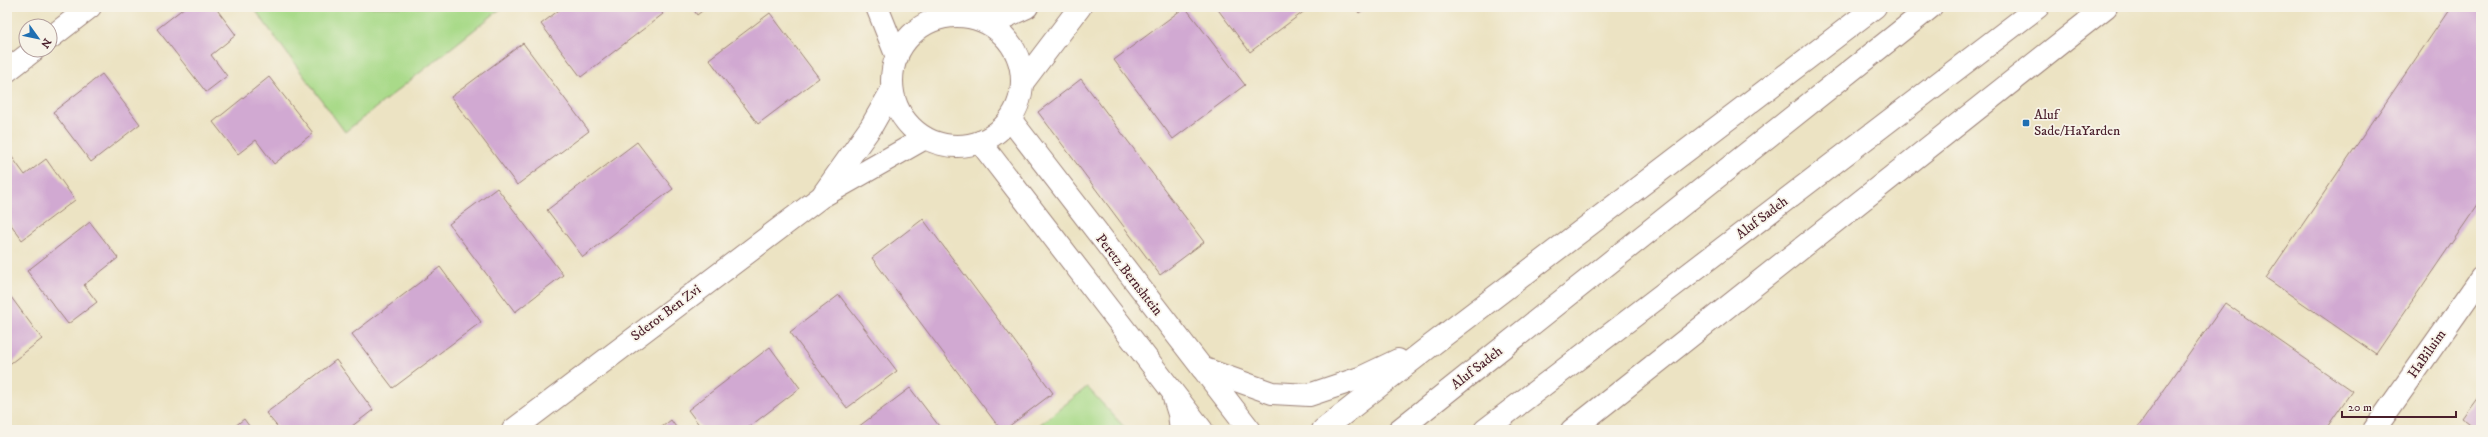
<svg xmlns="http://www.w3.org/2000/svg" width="2488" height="437" viewBox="0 0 2488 437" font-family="'IM FELL DW Pica',serif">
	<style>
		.green { fill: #a9da89; stroke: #7a7c5a }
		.building { fill: #d1a9d2 }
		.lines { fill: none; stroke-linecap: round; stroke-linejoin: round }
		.street-casing { stroke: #9b8177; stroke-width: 24 }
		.secondary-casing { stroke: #9b8177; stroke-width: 24 }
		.street { stroke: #fff; stroke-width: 22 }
		.secondary { stroke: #fff; stroke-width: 22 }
		.poi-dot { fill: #1f6fb2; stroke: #f7f3e8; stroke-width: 1.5 }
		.labels { text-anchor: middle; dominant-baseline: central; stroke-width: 3.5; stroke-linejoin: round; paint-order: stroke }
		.poi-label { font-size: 14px; fill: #4a1f2b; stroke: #f7f3e8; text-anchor: start }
		.street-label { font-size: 14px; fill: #4a1f2b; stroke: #f7f3e8 }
	</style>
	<rect width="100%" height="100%" fill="#f7f3e8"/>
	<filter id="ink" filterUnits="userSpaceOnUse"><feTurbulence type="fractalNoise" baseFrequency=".025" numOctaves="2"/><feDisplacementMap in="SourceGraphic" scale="8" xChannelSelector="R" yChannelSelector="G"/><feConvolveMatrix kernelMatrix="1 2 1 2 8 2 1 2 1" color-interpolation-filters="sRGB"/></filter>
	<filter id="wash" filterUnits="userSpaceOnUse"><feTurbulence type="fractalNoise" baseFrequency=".012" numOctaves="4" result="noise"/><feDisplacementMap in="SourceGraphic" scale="16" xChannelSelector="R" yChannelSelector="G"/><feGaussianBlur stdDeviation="0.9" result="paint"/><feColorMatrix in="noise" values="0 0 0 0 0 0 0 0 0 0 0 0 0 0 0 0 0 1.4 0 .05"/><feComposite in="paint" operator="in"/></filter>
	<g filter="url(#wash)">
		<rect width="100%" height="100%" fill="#ece3c3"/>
		<!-- green -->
		<g class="green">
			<polygon points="253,7 503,7 345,132"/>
			<polygon points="1087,387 1127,430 1033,430"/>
		</g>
		<g id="blocks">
			<!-- building -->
			<g class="building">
				<polygon points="185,7 215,7 236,35 211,55 227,76 206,92 157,29"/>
				<polygon points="563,7 657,7 663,14 581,77 541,24"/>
				<polygon points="692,7 707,7 697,15"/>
				<polygon points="1185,7 1245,85 1173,139 1114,60"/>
				<polygon points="1216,7 1310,7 1250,52"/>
				<polygon points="1354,7 1367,7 1359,13"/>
				<polygon points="2451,7 2481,7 2481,200 2376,354 2266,278"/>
				<polygon points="770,13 819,78 758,124 709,59"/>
				<polygon points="523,43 589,131 517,185 451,97"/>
				<polygon points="102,74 140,124 91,162 53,112"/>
				<polygon points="269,77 313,133 274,164 256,140 238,154 213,122"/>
				<polygon points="1081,79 1204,242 1160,275 1038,112"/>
				<polygon points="637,142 673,189 583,257 547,210"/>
				<polygon points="9,153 25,175 46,159 75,200 22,240 7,219"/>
				<polygon points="497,188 563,275 515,312 449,224"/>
				<polygon points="923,219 1053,393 1004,430 1001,430 872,258"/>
				<polygon points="90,222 118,258 84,285 97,302 68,324 27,271"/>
				<polygon points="440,267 481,322 393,388 352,334"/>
				<polygon points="839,295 897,371 847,408 790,332"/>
				<polygon points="11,297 42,339 7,366 7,299"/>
				<polygon points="2225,303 2352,391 2325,430 2136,430"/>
				<polygon points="770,347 800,388 745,430 703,430 688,410"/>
				<polygon points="336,360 373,410 347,430 280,430 266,413"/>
				<polygon points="910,388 942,430 860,430 858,427"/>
				<polygon points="2481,392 2481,430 2478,430 2462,418"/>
				<polygon points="244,419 252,430 230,430"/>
				<polygon points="671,420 678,430 658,430"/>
			</g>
		</g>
	</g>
	<g filter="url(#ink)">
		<use href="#blocks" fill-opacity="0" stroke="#9b8177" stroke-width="1"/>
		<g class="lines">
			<!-- street casing -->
			<g class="street-casing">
				<g id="street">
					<polyline points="990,24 1027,7"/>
					<polyline points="50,38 90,7"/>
					<polyline points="7,71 34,50"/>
					<polyline points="1023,82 1080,7"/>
					<polyline points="824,193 871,127 892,90"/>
					<polyline points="513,430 821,197 925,138"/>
					<polyline points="2374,430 2481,278"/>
				</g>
			</g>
			<!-- secondary casing -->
			<g class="secondary-casing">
				<g id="secondary">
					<polyline points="877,7 897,57"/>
					<circle cx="957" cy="81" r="65"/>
					<polyline points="1010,119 1250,430"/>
					<polyline points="980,142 1202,430"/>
					<polyline points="1202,368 1272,393 1309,395 1360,378 1398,360"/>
					<polyline points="1174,398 1179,414 1181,430"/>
					<polyline points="1323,430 1429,347 1875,7"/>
					<polyline points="1399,430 1931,7"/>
					<polyline points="1485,430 2038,7"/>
					<polyline points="1572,430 2106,7"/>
				</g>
			</g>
			<!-- street -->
			<use href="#street" class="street"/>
			<!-- secondary -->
			<use href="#secondary" class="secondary"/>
		</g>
	</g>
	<!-- markers -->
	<rect class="poi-dot" x="2022" y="119" width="8" height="8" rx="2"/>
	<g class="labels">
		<!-- poi labels -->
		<g class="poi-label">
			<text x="2034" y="115">Aluf<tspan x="2034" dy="16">Sade/HaYarden</tspan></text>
		</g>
		<!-- street labels -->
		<g class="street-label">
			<text transform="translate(1762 218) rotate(-37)">Aluf Sadeh</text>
			<text transform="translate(1129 275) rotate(52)">Peretz Bernshtein</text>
			<text transform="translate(666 313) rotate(-37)">Sderot Ben Zvi</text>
			<text transform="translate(2427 354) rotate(-55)">HaBiluim</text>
			<text transform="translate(1477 368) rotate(-38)">Aluf Sadeh</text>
		</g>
	</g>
	<!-- margin -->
	<rect width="2488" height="437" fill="none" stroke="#f7f3e8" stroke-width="24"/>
	<!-- north arrow -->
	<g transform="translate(38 38) rotate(123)"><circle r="19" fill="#f7f3e8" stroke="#b29e9c"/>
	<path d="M0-3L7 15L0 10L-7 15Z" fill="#1f6fb2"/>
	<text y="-6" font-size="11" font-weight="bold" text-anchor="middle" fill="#4a1f2b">N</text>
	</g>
	<!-- scale -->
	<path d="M2342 411v6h114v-6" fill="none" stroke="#4a1f2b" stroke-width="2"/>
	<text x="2348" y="411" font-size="12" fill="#4a1f2b" stroke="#f7f3e8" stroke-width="3" paint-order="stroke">20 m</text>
</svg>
